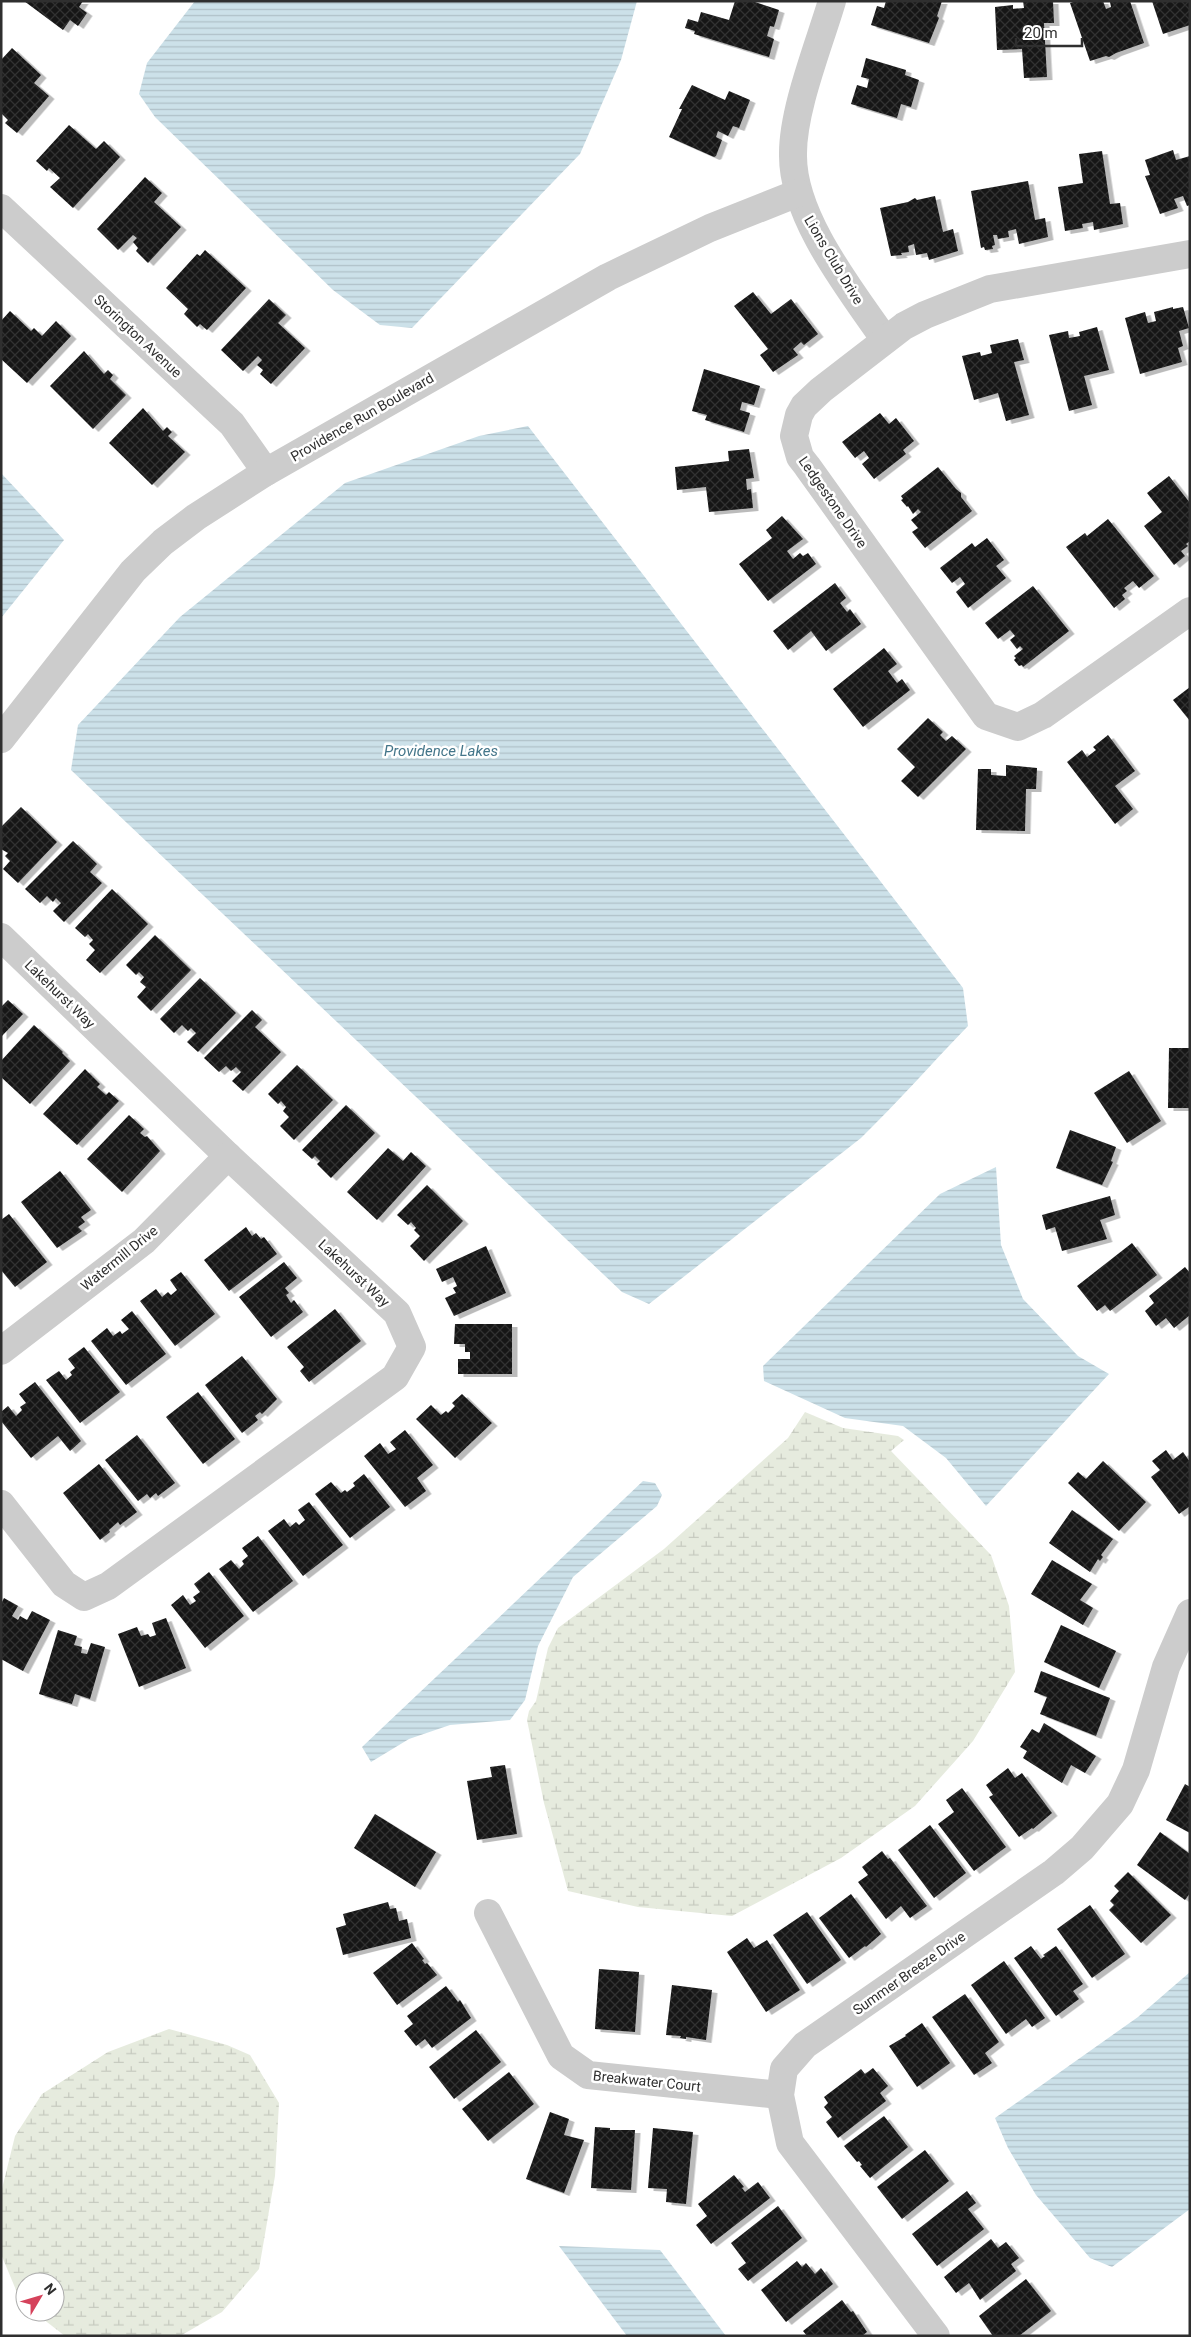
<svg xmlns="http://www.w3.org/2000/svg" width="1191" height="2337" viewBox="0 0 1191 2337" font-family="Roboto,sans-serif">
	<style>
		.wetland { fill: url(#wetland-marsh) }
		.water { fill: url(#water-rules) }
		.building { fill: url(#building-cross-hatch); filter: url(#shadow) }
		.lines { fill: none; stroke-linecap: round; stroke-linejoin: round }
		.minor { stroke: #ccc; stroke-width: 28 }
		.labels { text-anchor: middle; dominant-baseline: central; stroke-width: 5; stroke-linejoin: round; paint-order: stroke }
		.street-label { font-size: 14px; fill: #2f2f2f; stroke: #fff }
		.water-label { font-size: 15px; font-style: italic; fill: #44768a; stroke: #fff }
	</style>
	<defs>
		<pattern id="wetland-marsh" width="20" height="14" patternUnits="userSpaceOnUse" patternTransform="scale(1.25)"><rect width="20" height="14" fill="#e6ebde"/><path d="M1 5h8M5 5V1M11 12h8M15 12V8" fill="none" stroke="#c6cabf"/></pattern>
		<pattern id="water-rules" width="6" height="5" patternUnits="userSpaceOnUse" patternTransform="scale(1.25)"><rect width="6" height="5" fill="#cce1e9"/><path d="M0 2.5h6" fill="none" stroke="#b0c1c8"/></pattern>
		<pattern id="building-cross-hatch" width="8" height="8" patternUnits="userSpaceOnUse" patternTransform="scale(1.25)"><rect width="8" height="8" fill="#161616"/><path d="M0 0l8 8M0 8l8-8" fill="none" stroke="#303030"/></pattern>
		<filter id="shadow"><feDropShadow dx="5.5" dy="3" stdDeviation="0" flood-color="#0004"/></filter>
	</defs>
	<rect width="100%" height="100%" fill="#fff"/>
	<!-- wetland -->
	<g class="wetland">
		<polygon points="805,1412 843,1428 898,1436 904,1440 891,1451 991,1555 1009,1606 1015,1672 973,1741 915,1806 841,1858 732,1916 638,1907 568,1891 544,1803 527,1720 529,1711 536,1701 548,1648 558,1628 664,1549 788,1438"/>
		<polygon points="169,2029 227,2045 250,2055 279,2103 275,2176 259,2269 222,2312 180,2336 65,2336 34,2312 55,2312 55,2282 25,2282 25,2305 21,2302 1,2254 1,2193 15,2136 42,2094 108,2052"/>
	</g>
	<!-- water -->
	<g class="water">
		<polygon points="195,1 637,1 621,60 580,154 412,328 380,325 333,290 155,117 139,94 147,63"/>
		<path d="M 528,426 L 963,988 L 968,1026 C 932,1063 898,1102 861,1138 L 649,1304 L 622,1292 L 71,770 L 78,725 L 180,617 L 345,483 L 479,436 Z"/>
		<polygon points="1,473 64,540 1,618"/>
		<polygon points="996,1167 1001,1245 1023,1299 1078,1356 1109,1374 986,1506 946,1458 903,1426 845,1418 764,1381 763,1366 940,1194"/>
		<polygon points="643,1481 655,1483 662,1495 657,1506 573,1577 538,1646 525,1700 510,1720 450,1725 409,1739 371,1762 362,1747"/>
		<polygon points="1190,1972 1190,2209 1112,2267 1090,2258 1036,2195 1008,2148 995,2118 1138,2017"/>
		<polygon points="559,2246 660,2250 726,2336 627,2336"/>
	</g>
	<!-- building -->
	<g class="building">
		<polygon points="24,1 83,1 79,7 87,13 78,26 70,20 63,30"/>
		<polygon points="735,1 752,1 779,10 774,27 770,26 767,36 774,39 769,57 694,34 695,31 685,28 688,19 698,22 701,12 729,20"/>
		<polygon points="886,1 942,1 937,16 939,18 929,43 871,25 877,6 884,8"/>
		<polygon points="1023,1 1053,1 1054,23 1044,23 1047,77 1024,78 1022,49 997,50 995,7 1013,5 1013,9 1024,8"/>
		<polygon points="1076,1 1103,1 1106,9 1111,7 1110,2 1130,1 1144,43 1116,53 1109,57 1106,56 1090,61 1070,3"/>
		<polygon points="1152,1 1190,1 1190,25 1163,34"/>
		<polygon points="12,48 41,75 34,83 49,96 17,133 5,123 8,120 1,113 1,60"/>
		<polygon points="866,58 906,70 905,75 919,80 911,107 901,104 897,118 851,104 857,85 867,88 869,79 861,77"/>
		<polygon points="692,85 725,100 729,91 750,100 739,128 733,126 728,136 718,131 716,137 722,140 716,156 714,157 669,137 682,109 679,109"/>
		<polygon points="69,125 96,149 104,141 120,157 73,208 50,187 60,178 49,168 47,171 36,161"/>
		<polygon points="1173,150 1176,160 1190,156 1190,205 1187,206 1183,196 1174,199 1178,208 1160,214 1145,176 1150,175 1145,160"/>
		<polygon points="1102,151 1110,204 1120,203 1123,224 1094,230 1093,222 1082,224 1083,228 1065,231 1058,187 1083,183 1079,154"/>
		<polygon points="145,177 162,193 154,202 181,227 148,263 136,251 138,248 133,242 137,238 133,235 118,250 97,229"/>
		<polygon points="1028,181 1035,220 1045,218 1048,237 1019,244 1016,229 1008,231 1009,237 998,239 997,235 993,235 995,245 992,246 993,249 985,250 984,247 981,248 971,191"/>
		<polygon points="935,196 943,232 953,229 958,251 929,260 927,253 916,255 914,244 908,246 909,252 901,253 902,255 891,256 880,208 908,202 915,198 917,200"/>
		<polygon points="205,250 246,288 207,330 200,324 197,327 184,314 188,309 166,288 197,254 200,256"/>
		<polygon points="753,292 771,314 791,299 818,334 804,345 801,342 793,349 798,355 773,372 760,355 768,349 734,306"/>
		<polygon points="269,299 286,315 278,323 305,348 271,384 260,374 263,370 257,365 262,360 258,356 243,371 221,350"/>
		<polygon points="1173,307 1173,309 1183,307 1189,328 1179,331 1183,346 1178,348 1182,362 1140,374 1125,318 1145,312 1148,323 1156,321 1154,312"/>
		<polygon points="10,311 31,331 34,328 42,336 56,321 71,336 27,383 1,359 1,321"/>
		<polygon points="1097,327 1109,370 1084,376 1092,405 1069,411 1049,335 1068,331 1069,338 1080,336 1079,332"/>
		<polygon points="1018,339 1024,360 1014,362 1029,415 1006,421 998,393 974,400 962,356 980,352 981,356 992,353 990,345"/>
		<polygon points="84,351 104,374 108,370 113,375 110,379 126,395 93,429 50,386"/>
		<polygon points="704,369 760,386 754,405 742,402 740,410 750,413 744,432 705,420 707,415 692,411"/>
		<polygon points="143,408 163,431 167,427 172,432 168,436 185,452 152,485 109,443"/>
		<polygon points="880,413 889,424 896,418 914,441 903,450 906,454 874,479 862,464 869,458 864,451 855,458 842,442"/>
		<polygon points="749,449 754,478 746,479 747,490 751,489 753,508 709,512 706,487 677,490 675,467 729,461 728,451"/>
		<polygon points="938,467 956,489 961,493 961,497 972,511 925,548 912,532 918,528 911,520 921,512 918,509 913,514 908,506 907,507 901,500 903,499 901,496"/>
		<polygon points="1169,476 1190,503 1190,541 1186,544 1188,546 1181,551 1185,556 1174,565 1144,526 1162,512 1147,493"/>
		<polygon points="782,516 803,539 787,551 793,559 800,553 803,556 808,553 816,564 768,601 739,564 772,538 766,530"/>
		<polygon points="1108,519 1154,576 1139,588 1133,581 1124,588 1127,591 1122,595 1125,599 1114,608 1066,547 1085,533 1087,536"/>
		<polygon points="987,538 1004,560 996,566 1006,578 968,608 956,592 965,584 960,577 952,583 940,568 972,543 975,547"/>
		<polygon points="835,583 846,598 840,603 847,612 850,609 861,624 826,651 811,631 788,650 773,631"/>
		<polygon points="1033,586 1069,631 1023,667 1022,665 1019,666 1014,660 1016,658 1014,656 1023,649 1020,646 1017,649 1010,640 1015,636 1010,630 998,639 985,623"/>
		<polygon points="884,648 897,664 888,671 897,683 902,679 910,690 863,727 833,689"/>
		<polygon points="1190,687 1190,721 1173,700"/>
		<polygon points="928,718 943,732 940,735 946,741 952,736 966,749 918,797 901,781 915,767 897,749"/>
		<polygon points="1108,735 1135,771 1115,786 1133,809 1115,824 1067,762 1082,750 1087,757 1096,750 1093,747"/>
		<polygon points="1006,765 1037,768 1036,789 1026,789 1025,831 976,830 978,769 991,769 991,775 1006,776"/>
		<polygon points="21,807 57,842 18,883 3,869 10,861 5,856 8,853 1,849 1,827"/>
		<polygon points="73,841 97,864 90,872 102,883 64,922 53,911 61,903 56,898 53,902 47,896 40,903 25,889"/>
		<polygon points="112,889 148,924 100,973 86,960 95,950 89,944 93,940 88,934 85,937 75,928"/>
		<polygon points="155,935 191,970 151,1011 137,997 146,987 140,982 144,977 139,972 136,975 126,965"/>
		<polygon points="200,978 236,1013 198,1052 187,1042 196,1033 191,1028 188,1031 182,1025 174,1033 160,1019"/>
		<polygon points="8,1000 23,1014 1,1037 1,1007"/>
		<polygon points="252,1010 262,1020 255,1027 281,1052 243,1091 232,1081 241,1072 236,1067 231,1071 226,1066 219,1072 204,1058"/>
		<polygon points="34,1025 63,1052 62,1053 70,1061 30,1104 1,1077 1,1061"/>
		<polygon points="1169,1048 1190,1048 1190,1108 1168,1108"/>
		<polygon points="297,1065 333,1100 294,1140 280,1126 289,1117 283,1111 286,1107 281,1101 278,1104 268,1094"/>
		<polygon points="85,1069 100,1084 97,1087 106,1095 109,1092 119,1101 77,1145 43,1114"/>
		<polygon points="1129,1071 1161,1121 1127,1143 1094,1093"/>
		<polygon points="346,1105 375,1133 331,1178 317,1164 320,1161 315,1156 312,1159 302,1150"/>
		<polygon points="129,1115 144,1129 140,1133 145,1137 147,1136 160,1151 122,1192 87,1159"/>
		<polygon points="1070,1130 1116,1147 1111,1161 1113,1162 1102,1185 1056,1168"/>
		<polygon points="388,1148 403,1161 411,1152 426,1166 377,1220 347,1192"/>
		<polygon points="60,1171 91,1210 81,1217 85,1222 78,1227 82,1231 57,1248 21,1202"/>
		<polygon points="427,1185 463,1221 424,1261 410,1246 420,1236 414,1230 416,1228 411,1222 408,1225 397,1215"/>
		<polygon points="1110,1196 1115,1215 1100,1220 1107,1239 1062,1251 1055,1227 1046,1230 1042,1215"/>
		<polygon points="9,1214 47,1262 15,1287 1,1270 1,1220"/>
		<polygon points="246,1227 252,1236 256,1233 261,1239 264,1237 277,1254 229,1291 204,1260"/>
		<polygon points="1132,1243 1157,1275 1110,1311 1105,1305 1097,1311 1077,1286"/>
		<polygon points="486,1246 506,1293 454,1316 445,1298 456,1293 453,1288 457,1286 453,1277 442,1282 436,1269"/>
		<polygon points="284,1262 297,1278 285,1288 289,1293 286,1295 291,1303 294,1300 303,1312 271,1337 239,1297"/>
		<polygon points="1185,1267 1190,1273 1190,1315 1174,1328 1166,1318 1156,1326 1145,1311 1154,1303 1149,1296"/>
		<polygon points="181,1272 215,1314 175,1346 140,1301 156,1289 162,1297 168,1292 171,1295 177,1290 170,1280"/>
		<polygon points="335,1309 361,1341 309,1382 300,1371 304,1367 287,1347"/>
		<polygon points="132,1311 166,1354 126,1385 91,1341 107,1328 113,1336 120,1331 122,1334 129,1329 121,1320"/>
		<polygon points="455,1324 512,1324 512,1374 458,1374 458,1359 470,1359 470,1352 465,1352 465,1344 454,1344"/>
		<polygon points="84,1347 120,1392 80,1423 46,1380 59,1371 66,1380 72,1375 70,1372 75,1368 68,1359"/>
		<polygon points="242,1356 277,1399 262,1414 260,1412 255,1416 258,1420 242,1433 205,1385"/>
		<polygon points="35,1382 81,1441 70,1451 58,1436 31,1458 1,1421 1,1412 8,1406 16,1416 22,1410 20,1407 26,1403 19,1394"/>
		<polygon points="198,1392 235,1439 203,1464 166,1417"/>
		<polygon points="462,1394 492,1423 455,1458 416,1419 431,1405 441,1415 446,1411 448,1413 455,1406 452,1403"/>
		<polygon points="405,1430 433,1465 417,1478 426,1491 405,1507 364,1456 380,1443 388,1454 396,1449 390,1442"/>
		<polygon points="137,1435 175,1483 158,1496 156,1493 150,1498 147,1494 138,1501 105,1460"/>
		<polygon points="1166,1450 1173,1460 1183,1452 1190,1462 1190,1506 1179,1514 1151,1477 1160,1470 1152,1461"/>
		<polygon points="1103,1461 1146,1502 1119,1531 1068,1483 1078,1472 1086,1479"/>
		<polygon points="99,1464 137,1512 120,1525 118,1522 109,1530 110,1532 100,1540 63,1493"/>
		<polygon points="364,1474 390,1507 350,1538 315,1494 331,1482 341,1493 345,1490 347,1492 355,1486 353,1483"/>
		<polygon points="309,1502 343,1545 303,1576 268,1531 284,1519 290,1527 296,1522 299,1525 305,1520 298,1510"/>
		<polygon points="1072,1510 1113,1539 1101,1555 1103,1557 1100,1561 1098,1559 1090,1572 1049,1543"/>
		<polygon points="258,1536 293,1581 253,1612 219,1569 231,1560 239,1569 244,1564 242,1561 248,1556 242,1548"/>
		<polygon points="1052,1560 1092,1584 1080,1600 1093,1608 1083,1625 1031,1594"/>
		<polygon points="209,1572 244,1616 205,1648 171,1605 183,1595 190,1605 196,1601 193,1597 200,1592 194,1584"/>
		<polygon points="4,1598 18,1606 12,1616 18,1620 20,1616 27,1620 32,1611 50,1620 23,1671 1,1659 1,1604"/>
		<polygon points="166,1618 186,1668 139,1687 118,1634 137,1627 141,1636 148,1634 150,1637 156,1635 152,1623"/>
		<polygon points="1061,1625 1116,1651 1099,1688 1044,1662"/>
		<polygon points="58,1630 77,1636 74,1645 82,1647 81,1653 87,1654 91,1643 105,1647 90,1699 75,1694 72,1704 39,1694"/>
		<polygon points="1041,1671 1110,1698 1096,1736 1040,1714 1047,1697 1034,1692"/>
		<polygon points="1044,1723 1096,1756 1085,1773 1071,1765 1062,1783 1023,1758 1027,1751 1020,1747 1032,1729 1039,1733"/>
		<polygon points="505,1765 517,1834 477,1840 467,1781 492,1777 490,1767"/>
		<polygon points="1008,1768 1015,1778 1022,1773 1052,1813 1033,1829 1032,1828 1019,1837 989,1797 993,1795 986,1785"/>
		<polygon points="1185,1784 1190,1787 1190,1833 1166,1820"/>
		<polygon points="962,1788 1006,1847 974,1871 938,1824 954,1812 946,1800"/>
		<polygon points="375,1814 436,1852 415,1887 354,1848"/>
		<polygon points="930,1825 966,1873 934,1898 898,1850"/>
		<polygon points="1160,1832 1190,1854 1190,1893 1185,1900 1137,1865"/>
		<polygon points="882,1851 888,1859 890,1858 927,1906 910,1918 901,1906 886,1919 858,1882 868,1875 862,1867"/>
		<polygon points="1128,1872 1171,1915 1141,1943 1109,1910 1114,1905 1110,1901 1119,1891 1114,1886"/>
		<polygon points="851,1894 881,1934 866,1947 865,1946 849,1958 819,1918"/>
		<polygon points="388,1902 390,1909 396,1908 399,1921 407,1919 411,1938 343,1955 336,1928 346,1925 343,1914"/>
		<polygon points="1090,1905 1125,1954 1092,1978 1057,1929"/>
		<polygon points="807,1912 841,1960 807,1984 773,1935"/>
		<polygon points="747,1938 754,1948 767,1940 800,1990 766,2012 727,1952"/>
		<polygon points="412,1943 424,1959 422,1960 425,1964 427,1963 437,1975 397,2005 373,1973"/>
		<polygon points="1031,1946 1041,1959 1045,1956 1043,1955 1056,1946 1083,1984 1073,1991 1079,1999 1056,2016 1014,1958"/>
		<polygon points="1004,1961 1045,2018 1032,2027 1026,2019 1006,2034 971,1985"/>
		<polygon points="599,1969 639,1972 635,2032 595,2029"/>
		<polygon points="672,1985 712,1990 706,2040 686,2037 686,2039 680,2038 681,2036 666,2035"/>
		<polygon points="446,1986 458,2002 460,2000 471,2018 432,2048 425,2039 416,2046 404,2031 413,2024 407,2016"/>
		<polygon points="965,1994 999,2042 985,2053 992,2063 974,2075 932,2017"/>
		<polygon points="922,2023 950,2063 917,2087 889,2046 906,2036 905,2035"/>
		<polygon points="476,2030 501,2062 454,2099 429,2067"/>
		<polygon points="873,2068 888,2086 880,2093 886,2101 838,2138 826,2122 832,2117 824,2107 828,2103 824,2097 861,2069 865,2074"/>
		<polygon points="509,2072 534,2104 488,2141 462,2109"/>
		<polygon points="550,2112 569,2119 564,2135 584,2140 564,2193 526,2179"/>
		<polygon points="884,2116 908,2147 870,2178 860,2166 862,2165 859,2161 857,2162 844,2146"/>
		<polygon points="595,2127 610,2128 610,2130 635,2130 631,2190 591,2188"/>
		<polygon points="653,2128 693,2132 686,2204 666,2202 667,2189 648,2188"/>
		<polygon points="925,2150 949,2181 902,2219 877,2187"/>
		<polygon points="734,2175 744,2187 742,2188 745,2192 758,2182 770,2198 711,2244 696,2225 707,2216 698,2204"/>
		<polygon points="967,2191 976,2203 968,2209 984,2229 937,2266 912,2234"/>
		<polygon points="778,2206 802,2238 748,2281 738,2269 746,2263 731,2243"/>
		<polygon points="991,2239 998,2248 1006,2242 1019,2258 1011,2264 1016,2271 980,2300 969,2283 956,2293 944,2277"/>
		<polygon points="797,2261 802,2267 806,2263 815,2274 821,2268 833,2284 786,2322 761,2290"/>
		<polygon points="1026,2279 1051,2311 1019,2336 993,2336 979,2316"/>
		<polygon points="842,2300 851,2312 853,2311 867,2332 862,2336 807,2336 803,2331"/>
	</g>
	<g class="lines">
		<!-- minor -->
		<g class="minor">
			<path d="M 832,1 C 819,45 792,111 793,156 C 793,218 850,289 885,340"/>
			<polyline points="1,208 232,424 266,472"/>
			<polyline points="1190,254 990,289 925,315 904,326 821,390 804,406 799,415 794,436 800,457 807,466 986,716 1018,727 1043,715 1190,611"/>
			<polyline points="1,739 133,571 163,542 196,517 266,472 608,277 710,228 798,193"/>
			<polyline points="1,937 228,1156 397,1313 412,1347 395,1377 108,1586 84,1597 64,1584 1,1504"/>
			<polyline points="1,1351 144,1241 228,1156"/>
			<polyline points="488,1913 561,2056 588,2075 780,2095"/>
			<polyline points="936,2336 790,2143 780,2095 784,2069 805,2045 1054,1872 1082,1848 1120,1804 1136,1770 1166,1667 1190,1613"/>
		</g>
	</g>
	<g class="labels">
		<!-- street labels -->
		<g class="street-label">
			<text transform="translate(834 260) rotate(59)">Lions Club Drive</text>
			<text transform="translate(138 336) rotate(43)">Storington Avenue</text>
			<text transform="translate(362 417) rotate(-30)">Providence Run Boulevard</text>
			<text transform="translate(833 502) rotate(55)">Ledgestone Drive</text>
			<text transform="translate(60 994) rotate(44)">Lakehurst Way</text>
			<text transform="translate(119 1258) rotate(-39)">Watermill Drive</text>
			<text transform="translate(354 1273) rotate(43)">Lakehurst Way</text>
			<text transform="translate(909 1973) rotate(-35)">Summer Breeze Drive</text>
			<text transform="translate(647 2081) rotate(6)">Breakwater Court</text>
		</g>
		<!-- water labels -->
		<g class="water-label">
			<text x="441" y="751">Providence Lakes</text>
		</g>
	</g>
	<!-- border -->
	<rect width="1191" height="2337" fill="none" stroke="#2f2f2f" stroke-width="5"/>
	<!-- north arrow -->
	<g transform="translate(40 2297) rotate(52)"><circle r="24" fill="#ffffff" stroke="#acacac"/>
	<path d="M0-4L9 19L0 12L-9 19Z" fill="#d5425b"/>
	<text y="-8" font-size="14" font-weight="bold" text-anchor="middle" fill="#2f2f2f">N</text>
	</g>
	<!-- scale -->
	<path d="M1016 38v8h66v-8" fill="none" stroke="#2f2f2f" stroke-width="2.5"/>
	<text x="1024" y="38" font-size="15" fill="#2f2f2f" stroke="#ffffff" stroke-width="4" paint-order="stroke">20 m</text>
</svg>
